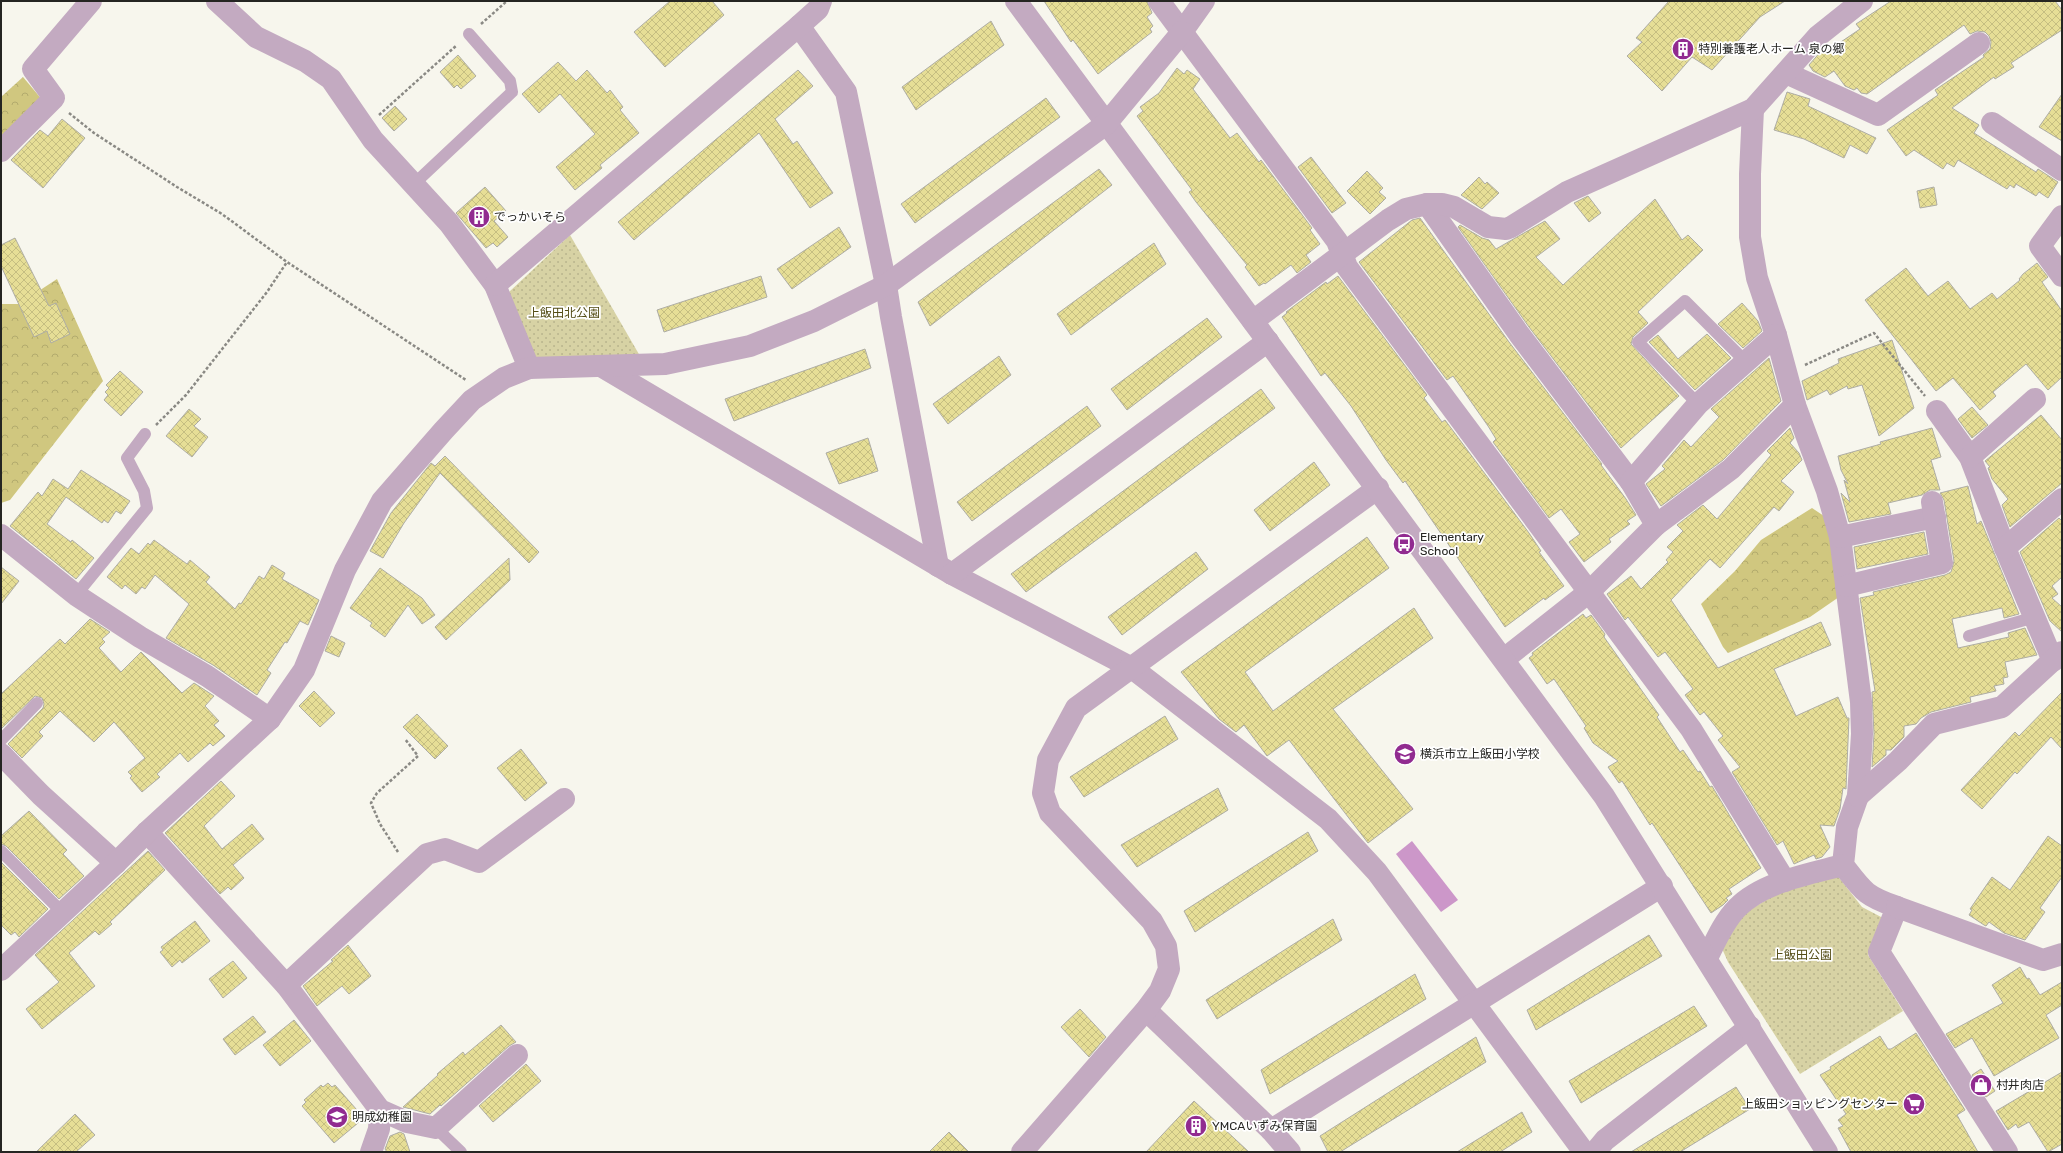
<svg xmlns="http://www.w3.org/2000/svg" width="2063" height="1153" viewBox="0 0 2063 1153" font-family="Rubik,'Noto Sans JP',sans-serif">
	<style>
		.forest { fill: url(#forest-crowns) }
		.park { fill: url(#park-dots) }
		.water { fill: #cc97c9 }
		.building { fill: url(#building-cross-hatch); stroke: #aeada5 }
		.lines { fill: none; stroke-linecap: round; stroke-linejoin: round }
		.path { stroke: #8a8984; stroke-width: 2.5; stroke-dasharray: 3 2; stroke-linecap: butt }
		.service { stroke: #c3aac1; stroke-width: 12 }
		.minor { stroke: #c3aac1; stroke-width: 22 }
		.tertiary { stroke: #c3aac1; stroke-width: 22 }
		.labels { text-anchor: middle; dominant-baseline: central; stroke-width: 3.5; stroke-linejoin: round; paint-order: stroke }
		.poi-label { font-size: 12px; fill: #252522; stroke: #fff; text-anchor: start }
		.park-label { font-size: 12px; fill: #534c15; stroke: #fff }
	</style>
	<defs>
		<pattern id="forest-crowns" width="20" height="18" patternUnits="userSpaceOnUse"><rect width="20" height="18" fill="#d0c77f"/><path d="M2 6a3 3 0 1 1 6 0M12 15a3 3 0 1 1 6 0" fill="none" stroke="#b2ab6d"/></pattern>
		<pattern id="park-dots" width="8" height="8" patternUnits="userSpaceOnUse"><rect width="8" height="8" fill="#d7d2a4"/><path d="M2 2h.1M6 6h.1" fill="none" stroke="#b8b48d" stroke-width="1.8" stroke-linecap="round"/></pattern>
		<pattern id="building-cross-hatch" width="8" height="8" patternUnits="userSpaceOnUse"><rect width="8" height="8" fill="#e6de96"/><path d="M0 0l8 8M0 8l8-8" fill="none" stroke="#c5be81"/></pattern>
	</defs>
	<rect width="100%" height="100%" fill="#f7f6ed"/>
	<!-- forest -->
	<g class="forest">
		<polygon points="23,77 44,102 1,142 1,97"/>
		<polygon points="57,279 103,381 10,500 1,503 1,304 19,304"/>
		<polygon points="1812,508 1827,518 1839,597 1810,617 1728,653 1723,647 1701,604 1735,571 1761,540"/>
	</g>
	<!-- park -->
	<g class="park">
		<polygon points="570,235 640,356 534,360 509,292"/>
		<polygon points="1837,875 1862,907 1883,918 1868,955 1903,1011 1800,1074 1728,962 1720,944 1741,915 1778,893"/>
	</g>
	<!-- water -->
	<polygon class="water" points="1412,841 1458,900 1441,912 1396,854"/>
	<!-- building -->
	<g class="building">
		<polygon points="670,1 712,1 724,15 665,67 634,32"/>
		<polygon points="1044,1 1147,1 1152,13 1147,17 1153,26 1150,29 1152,32 1098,74 1073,40 1071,42"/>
		<polygon points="1669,1 1785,1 1760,17 1712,70 1692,57 1662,91 1627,56 1642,42 1636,38"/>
		<polygon points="1891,1 2055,1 2062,10 2062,30 2011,63 2014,67 1995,79 1994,77 1952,108 1979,125 1974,133 2036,172 2038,169 2058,182 2048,198 2039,192 2036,196 2016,184 2014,188 2010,185 2007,189 1958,160 1954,167 1947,163 1943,169 1914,150 1906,156 1887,130 1938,95 1935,90 1984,57 1983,55 1990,49 1991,42 1989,36 1985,32 1977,31 1970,34 1964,25 1867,94 1861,93 1857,88 1854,90 1845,86 1834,71 1825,77 1813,71 1809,65 1822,50 1827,47 1829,50 1860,29 1856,24"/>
		<polygon points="991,21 1004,45 916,110 902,87"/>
		<polygon points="458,55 476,76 461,89 457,85 454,88 440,72"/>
		<polygon points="558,62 576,81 587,70 607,93 610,90 623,107 620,110 639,133 600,165 602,168 575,190 556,167 595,134 560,94 539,113 522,94"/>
		<polygon points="1177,68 1184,74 1187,70 1200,79 1193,89 1230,138 1237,133 1259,162 1261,160 1312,228 1310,230 1320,244 1306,255 1311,262 1297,273 1291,265 1265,284 1264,283 1259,286 1245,267 1247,265 1196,202 1189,192 1192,190 1137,116 1143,111 1140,107 1159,93"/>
		<polygon points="798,70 813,86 775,119 793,144 797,141 833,193 810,208 759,133 634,240 618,222"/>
		<polygon points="1787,92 1810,99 1808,106 1876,138 1867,154 1850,145 1844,158 1804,139 1774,130"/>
		<polygon points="2062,94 2062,141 2039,127"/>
		<polygon points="1046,98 1060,117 915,223 901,204"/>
		<polygon points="395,106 407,119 394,131 382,118"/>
		<polygon points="62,119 85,138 43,188 11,160 40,130 48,136"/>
		<polygon points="1311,157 1346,203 1332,213 1298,167"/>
		<polygon points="1099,169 1112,185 930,326 918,302"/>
		<polygon points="1367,171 1383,188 1379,192 1386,198 1370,214 1347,191"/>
		<polygon points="1479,177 1485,184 1487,182 1499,193 1482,209 1461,195"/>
		<polygon points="485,187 506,211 494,221 508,237 497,247 493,243 486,248 456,213"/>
		<polygon points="1934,187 1937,205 1920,208 1917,191"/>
		<polygon points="1588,196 1601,213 1589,222 1574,203"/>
		<polygon points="1655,199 1682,240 1688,235 1703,250 1638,312 1648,323 1633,337 1631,344 1679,396 1621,448 1529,327 1458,227 1460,225 1482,238 1489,240 1496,249 1545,221 1560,239 1536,257 1563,285"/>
		<polygon points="1420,218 1509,342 1602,464 1601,465 1626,499 1636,515 1627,521 1630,524 1609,539 1611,542 1584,562 1569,542 1580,534 1561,509 1549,518 1493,442 1496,439 1488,426 1453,376 1447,380 1359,262 1412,220"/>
		<polygon points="839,227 851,247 792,289 777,269"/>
		<polygon points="15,238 49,306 56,303 70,334 51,343 47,331 34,337 1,266 1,245"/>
		<polygon points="1154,243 1166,264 1071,335 1057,314"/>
		<polygon points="2037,263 2048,277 2042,282 2062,311 2062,377 2048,390 2026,364 1993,392 1996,396 1980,410 1953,378 1936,391 1865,300 1906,268 1928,296 1948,281 1970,309 1992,293 1997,299 2020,280 2019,279 2023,274"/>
		<polygon points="761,276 767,297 664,332 657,310"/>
		<polygon points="1338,276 1427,395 1424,398 1442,422 1445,420 1529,533 1541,551 1539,552 1564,586 1545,600 1544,598 1505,627 1405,481 1403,483 1386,460 1351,406 1325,373 1321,376 1282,317 1287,313 1286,312 1326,282 1327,284"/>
		<polygon points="1742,303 1758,321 1762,331 1743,348 1718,324"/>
		<polygon points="1207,318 1222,337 1127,410 1111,389"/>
		<polygon points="1707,334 1731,358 1695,390 1649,342 1658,335 1678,359"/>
		<polygon points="1892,340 1914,408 1879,436 1862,385 1848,389 1847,386 1830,395 1827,390 1807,400 1802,381 1839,363 1838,359"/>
		<polygon points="865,349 871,368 734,421 725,399"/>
		<polygon points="999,356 1011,375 948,424 933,404"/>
		<polygon points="1769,358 1781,401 1723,460 1661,506 1646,484 1665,469 1662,466 1684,440 1691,447 1719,417 1711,409"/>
		<polygon points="120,371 143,392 121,416 104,400 108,395 105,392 109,388 106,385"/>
		<polygon points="1261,389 1275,408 1156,496 1026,592 1011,574"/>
		<polygon points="1087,406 1101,426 972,521 957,502"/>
		<polygon points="1972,407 1988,425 1972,438 1958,419"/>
		<polygon points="189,409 201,419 194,426 208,437 192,457 166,436"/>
		<polygon points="2041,415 2062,440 2062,483 2010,527 2002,505 2008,499 1992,479 1988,468 1990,467 1985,461"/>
		<polygon points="1790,428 1794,438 1790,443 1799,453 1802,460 1781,481 1794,492 1779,511 1774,507 1720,568 1710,559 1671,600 1718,668 1821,622 1831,645 1774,669 1796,716 1838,697 1847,718 1849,718 1846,789 1843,788 1840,809 1834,826 1820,825 1830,847 1822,857 1816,859 1814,855 1794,864 1783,841 1777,845 1732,772 1740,767 1718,740 1723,736 1704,712 1700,715 1685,695 1693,689 1665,652 1658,657 1628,617 1625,620 1607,594 1631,576 1641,589 1668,562 1666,560 1673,552 1667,547 1683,531 1677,525 1703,505 1717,519 1771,455 1767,451"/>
		<polygon points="1932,428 1941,457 1931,460 1940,490 1930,490 1922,495 1888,503 1891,514 1849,522 1841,493 1850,502 1844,480 1848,484 1841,470 1838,456 1881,444 1880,442"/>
		<polygon points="868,438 878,471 839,484 826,453"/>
		<polygon points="445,456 539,552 529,563 440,473 404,523 383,558 370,551 391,513 431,463 435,466"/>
		<polygon points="1314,462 1330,485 1270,531 1254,510"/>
		<polygon points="81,470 130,501 121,514 116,511 108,523 104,520 102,523 66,497 47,524 71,542 72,540 94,558 76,579 10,526 38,492 42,496 53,479 68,489"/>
		<polygon points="1968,486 1977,524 1981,521 2019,614 2004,618 2002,608 1952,619 1958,648 2009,637 2008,633 2025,628 2037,655 2005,662 2008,677 2003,678 2004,684 1994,686 1996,691 1970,697 1971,702 1931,712 1921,718 1916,724 1904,726 1904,737 1891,750 1886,750 1886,755 1872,767 1874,734 1872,692 1875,691 1860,598 1874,595 1873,592 1945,575 1951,572 1954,561 1944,500 1940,493"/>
		<polygon points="2059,518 2062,521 2062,577 2052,586 2058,594 2052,598 2062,607 2062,632 2050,621 2020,552"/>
		<polygon points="1924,532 1928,554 1857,569 1854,547"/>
		<polygon points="1367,537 1389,568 1245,672 1273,711 1414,608 1433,638 1333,709 1413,809 1368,843 1289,740 1267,756 1244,725 1236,732 1219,719 1181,672"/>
		<polygon points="154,540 187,564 190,560 210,577 206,582 235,609 239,603 241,604 259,576 264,579 272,565 285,573 282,579 319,600 308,625 300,621 287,643 285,642 267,670 271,673 257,695 213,665 166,638 189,604 155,575 145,589 142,587 136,594 125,585 122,589 107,577 131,548 139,554 148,543 150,545"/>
		<polygon points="1196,552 1208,569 1122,635 1108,617"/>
		<polygon points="509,558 510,580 446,640 435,627"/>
		<polygon points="1,567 19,581 1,604"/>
		<polygon points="380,568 422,598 435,615 422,624 408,605 385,637 370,626 372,623 350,608"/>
		<polygon points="1583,614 1586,618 1591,615 1605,634 1604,637 1659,715 1657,717 1680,752 1683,750 1698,772 1700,771 1710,787 1712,786 1761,868 1729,889 1732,894 1726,898 1728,900 1723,905 1711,913 1652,823 1650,825 1622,781 1619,783 1608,767 1618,761 1593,743 1584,728 1586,726 1554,679 1547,684 1529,658 1533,655 1532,653"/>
		<polygon points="90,619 110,632 102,639 105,642 99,648 121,672 141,652 182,693 194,683 214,696 205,706 219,721 214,725 225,736 213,746 210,743 188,762 180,753 157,774 160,777 142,792 130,778 132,776 128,772 145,758 114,722 94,742 60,711 39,732 43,736 22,758 8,744 43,708 44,704 42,698 35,696 1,729 1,694 60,639 65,644"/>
		<polygon points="331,636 345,643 339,657 325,651"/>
		<polygon points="314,691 335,713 320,727 299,706"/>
		<polygon points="2062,692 2062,749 2051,737 2017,774 2015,772 1982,809 1961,790 2015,732 2019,736"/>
		<polygon points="417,714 448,746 435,759 403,727"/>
		<polygon points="1165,716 1178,739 1084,797 1070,777"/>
		<polygon points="521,749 547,783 525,801 497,768"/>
		<polygon points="221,781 235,796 204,826 222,849 252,824 264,839 233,865 244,878 231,890 228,887 220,894 165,833"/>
		<polygon points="1218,788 1228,810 1137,867 1121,845"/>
		<polygon points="29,811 67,850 63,854 84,876 59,899 6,846 1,844 1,836"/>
		<polygon points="1308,832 1318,851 1195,932 1184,911"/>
		<polygon points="2048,836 2062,846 2062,877 2040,908 2045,912 2025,940 2004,933 1989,922 1986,926 1984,925 1969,915 1972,910 1970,909 1992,877 2010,890"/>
		<polygon points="148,851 165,870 110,922 112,924 99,935 95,931 69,953 95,986 42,1029 26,1009 59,982 35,955"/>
		<polygon points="1,862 48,909 19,937 15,932 11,935 1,925"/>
		<polygon points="1333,919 1342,940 1217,1019 1206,1000"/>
		<polygon points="195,921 210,941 182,963 180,960 172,967 160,952 163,950 161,947"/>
		<polygon points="1649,935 1662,956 1536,1030 1527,1010"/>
		<polygon points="348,945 371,976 349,994 342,986 317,1006 303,986 333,961 331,960"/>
		<polygon points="233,961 247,978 223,998 209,979"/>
		<polygon points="2020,967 2027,979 2029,978 2040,995 2062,982 2062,1005 2046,1015 2059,1038 1994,1076 1972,1038 1955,1048 1946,1034 2003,1003 1992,985"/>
		<polygon points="1415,974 1426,999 1270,1094 1261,1070"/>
		<polygon points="1694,1006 1707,1026 1581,1103 1569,1081"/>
		<polygon points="1080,1009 1106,1037 1089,1057 1061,1027"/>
		<polygon points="253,1016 266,1032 235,1055 223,1039"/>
		<polygon points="294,1020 311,1041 280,1066 263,1045"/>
		<polygon points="501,1025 516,1042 509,1046 441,1106 440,1105 430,1114 403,1107 438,1075 437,1074 463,1052 465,1055"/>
		<polygon points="1916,1033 1965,1110 1957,1115 1978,1152 1851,1152 1838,1128 1843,1126 1838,1120 1846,1114 1820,1075 1831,1069 1830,1067 1880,1036 1888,1049 1891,1049"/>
		<polygon points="1476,1037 1486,1062 1340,1152 1328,1152 1320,1136"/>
		<polygon points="526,1064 541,1081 493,1122 479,1106"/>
		<polygon points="1981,1069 1995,1091 1986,1097 1972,1075"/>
		<polygon points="2062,1072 2062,1144 2048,1152 2029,1122 2018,1128 2016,1124 2008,1130 1996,1111"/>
		<polygon points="328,1083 332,1087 335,1085 364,1118 334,1143 302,1106 306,1102 304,1100 321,1085 323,1087"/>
		<polygon points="1736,1087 1750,1109 1680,1152 1631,1152"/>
		<polygon points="1194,1101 1249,1152 1146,1152"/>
		<polygon points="1522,1112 1532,1132 1500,1152 1457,1152"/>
		<polygon points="75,1114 95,1135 76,1152 36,1152"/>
		<polygon points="400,1132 404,1134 410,1152 387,1152 385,1149 390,1136"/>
		<polygon points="949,1132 969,1152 929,1152"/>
	</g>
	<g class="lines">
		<!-- path -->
		<g class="path">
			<polyline points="481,24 507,1"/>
			<polyline points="69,113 94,133 177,187 222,214 287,262 466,380"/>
			<polyline points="379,115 457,45"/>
			<polyline points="1805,365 1874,333 1925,396"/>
			<polyline points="156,425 186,395 267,292 287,262"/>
			<polyline points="398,852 380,824 371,803 377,793 418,756 405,739"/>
		</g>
		<!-- service -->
		<g class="service">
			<polyline points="414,184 512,92 510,81 469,34"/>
			<polyline points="1698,404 1638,342 1685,301 1745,361"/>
			<polyline points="76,595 147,508 144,491 127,458 145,434"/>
			<polyline points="1969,636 2035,617"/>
			<polyline points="1,740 37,703"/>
			<polyline points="1,851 63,913"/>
			<polyline points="436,1128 461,1152"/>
		</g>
		<!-- minor -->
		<g class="minor">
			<polyline points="217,1 256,37 305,61 331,79 373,140 449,223 495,285 529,368"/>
			<polyline points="1159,1 1337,241 1347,267 1691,729 1785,881"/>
			<polyline points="799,26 846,92 886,285 891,317 938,566"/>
			<polyline points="1182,32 1204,1"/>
			<polyline points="1786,73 1878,115 1979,43"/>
			<path d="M 1753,109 L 1750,174 L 1750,237 L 1757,278 L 1776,335 L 1795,405 L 1827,491 L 1840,537 L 1861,702 L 1862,734 L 1858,796 L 1847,827 L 1843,865 C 1863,891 1865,896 1897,907 L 1879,952 L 2007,1152"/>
			<polyline points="1992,123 2062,170"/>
			<polyline points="1,151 54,98 33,69 91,1"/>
			<polyline points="1427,204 1519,334 1631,482 1656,525 1589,592 1504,659"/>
			<polyline points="2062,216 2040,246 2062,276"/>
			<polyline points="495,285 799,26 818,9 821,1"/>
			<polyline points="1253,321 1388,220 1406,209 1427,204 1442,204 1454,207 1488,227 1506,229 1511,227 1567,192 1753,109 1818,36 1862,1"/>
			<polyline points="601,366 952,574 1132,668 1328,819 1377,872 1584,1152"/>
			<polyline points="1937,411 1970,457 2005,548 2053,661"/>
			<polyline points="1970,457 2035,399"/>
			<polyline points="1631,482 1698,404 1776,335"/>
			<polyline points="1656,525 1731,469 1795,405"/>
			<polyline points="1,535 76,595 140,637 207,676 270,719"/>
			<polyline points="1840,537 1935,517"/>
			<polyline points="2005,548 2062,499"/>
			<polyline points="952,574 1268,341"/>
			<polyline points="1846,586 1942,563 1932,502"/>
			<polyline points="1,754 41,795 116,863"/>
			<polyline points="1858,796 1898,761 1934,724 2002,707 2062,652"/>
			<polyline points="147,832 286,985 380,1110 407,1122 436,1128 517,1055"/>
			<polyline points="1897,907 2043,960 2062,954"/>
			<path d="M 1707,958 C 1715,942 1724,921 1737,908 C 1762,882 1809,874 1843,865"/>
			<polyline points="286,985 427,854 445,849 479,862 564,799"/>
			<polyline points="1146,1010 1271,1130 1662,886"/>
			<polyline points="1271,1130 1290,1152"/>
			<polyline points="371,1152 379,1129 380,1110"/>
			<polyline points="1022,1152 1146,1010 1160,991 1169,969 1166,946 1152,921 1050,813 1043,793 1048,760 1076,708 1378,488"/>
			<polyline points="1595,1152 1605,1140 1750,1027"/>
		</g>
		<!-- tertiary -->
		<g class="tertiary">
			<polyline points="1016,1 1604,796 1827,1152"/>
			<polyline points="1,970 116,863 147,832 270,719 304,670 345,570 382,501 444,430 472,400 504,378 529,368 665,364 750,346 814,321 886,285 1106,124 1182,32"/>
		</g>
	</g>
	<!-- icons -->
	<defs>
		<g id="building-disc" transform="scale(1.15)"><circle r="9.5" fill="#912b90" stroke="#fff"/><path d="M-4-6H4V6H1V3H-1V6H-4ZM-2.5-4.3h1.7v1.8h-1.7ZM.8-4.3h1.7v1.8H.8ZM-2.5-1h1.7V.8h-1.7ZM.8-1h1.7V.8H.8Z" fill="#fff"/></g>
		<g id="bus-disc" transform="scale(1.15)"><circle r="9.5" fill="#912b90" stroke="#fff"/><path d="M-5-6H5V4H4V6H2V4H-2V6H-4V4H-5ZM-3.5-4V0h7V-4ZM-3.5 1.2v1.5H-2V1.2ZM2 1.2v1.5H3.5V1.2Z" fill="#fff"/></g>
		<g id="school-disc" transform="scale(1.15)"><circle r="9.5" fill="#912b90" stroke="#fff"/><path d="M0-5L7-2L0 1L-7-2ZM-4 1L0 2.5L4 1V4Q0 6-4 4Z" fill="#fff"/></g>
		<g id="shop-disc" transform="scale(1.15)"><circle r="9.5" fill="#912b90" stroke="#fff"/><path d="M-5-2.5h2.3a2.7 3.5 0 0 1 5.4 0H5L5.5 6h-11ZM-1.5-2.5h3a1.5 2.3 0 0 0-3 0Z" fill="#fff"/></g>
		<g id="supermarket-disc" transform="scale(1.15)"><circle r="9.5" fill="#912b90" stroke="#fff"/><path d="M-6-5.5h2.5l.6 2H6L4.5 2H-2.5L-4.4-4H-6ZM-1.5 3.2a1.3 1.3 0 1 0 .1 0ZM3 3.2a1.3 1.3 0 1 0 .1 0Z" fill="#fff"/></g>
	</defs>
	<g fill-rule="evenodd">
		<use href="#building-disc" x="1683" y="49"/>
		<use href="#building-disc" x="479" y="217"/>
		<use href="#bus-disc" x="1404" y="544"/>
		<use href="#school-disc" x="1405" y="754"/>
		<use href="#shop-disc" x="1981" y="1085"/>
		<use href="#supermarket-disc" x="1914" y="1104"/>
		<use href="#school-disc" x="337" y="1117"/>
		<use href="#building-disc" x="1196" y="1126"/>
	</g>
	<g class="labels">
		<!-- poi labels -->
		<g class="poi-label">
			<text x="1698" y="49">特別養護老人ホーム 泉の郷</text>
			<text x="494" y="217">でっかいそら</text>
			<text x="1420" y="537">Elementary<tspan x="1420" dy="14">School</tspan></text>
			<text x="1420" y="754">横浜市立上飯田小学校</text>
			<text x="1996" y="1085">村井肉店</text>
			<text x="1898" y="1104" text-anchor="end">上飯田ショッピングセンター</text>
			<text x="352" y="1117">明成幼稚園</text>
			<text x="1212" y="1126">YMCAいずみ保育園</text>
		</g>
		<!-- park labels -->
		<g class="park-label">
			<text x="564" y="313">上飯田北公園</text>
			<text x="1802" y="955">上飯田公園</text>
		</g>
	</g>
	<!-- border -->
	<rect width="2063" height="1153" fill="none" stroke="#252522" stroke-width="4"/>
</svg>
